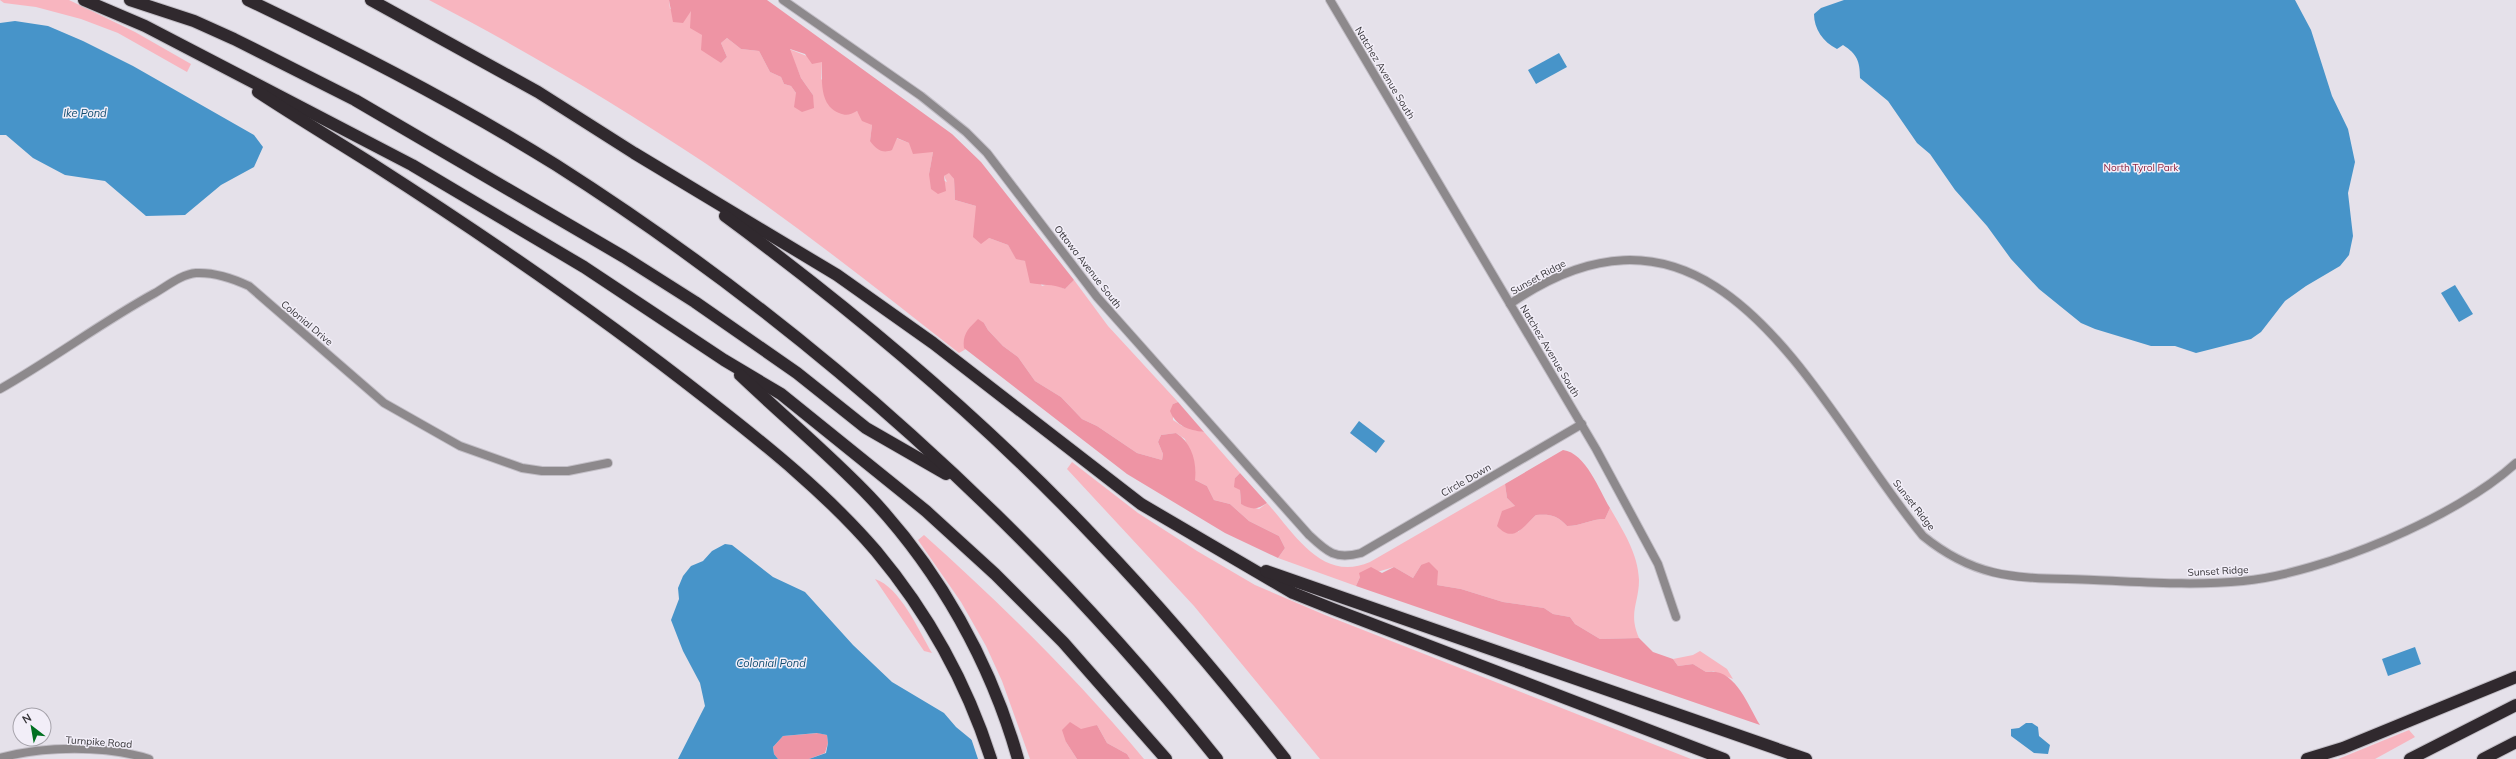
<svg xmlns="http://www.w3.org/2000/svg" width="2516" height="759" viewBox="0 0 2516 759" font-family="Mulish,sans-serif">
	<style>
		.green { fill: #f8b5bf }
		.forest { fill: #ee94a4 }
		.water { fill: #4794c9 }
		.pier { fill: #e5e1ea }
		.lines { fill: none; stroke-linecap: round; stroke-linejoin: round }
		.street-casing { stroke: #c2bec6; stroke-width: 10 }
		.highway-casing { stroke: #c2bec6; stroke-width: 14 }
		.street { stroke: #8d898c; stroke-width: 8 }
		.highway { stroke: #30292e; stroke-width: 12 }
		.labels { text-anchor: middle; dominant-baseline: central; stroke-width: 3; stroke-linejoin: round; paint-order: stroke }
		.street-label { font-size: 10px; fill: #353337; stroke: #f2eef8 }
		.park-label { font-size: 10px; fill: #8c2441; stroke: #f2eef8 }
		.water-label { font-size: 11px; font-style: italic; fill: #124d71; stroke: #f2eef8 }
	</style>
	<rect width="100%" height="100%" fill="#e5e1ea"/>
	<!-- green -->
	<g class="green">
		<polygon points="0,0 69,0 135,32 191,64 187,72 118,33 81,19 36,7 4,3"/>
		<path d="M 429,0 L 669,0 L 670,9 L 691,10 L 702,35 L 721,63 L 727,57 L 721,43 L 727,38 L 741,49 L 759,51 L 770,72 L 781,77 L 784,84 L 791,86 L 796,93 L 813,95 L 801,78 L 789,49 L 822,62 L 821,79 L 872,125 L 870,141 L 896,138 L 933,152 L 929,174 L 947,182 L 944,176 L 949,172 L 954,179 L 955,200 L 976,206 L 989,238 L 1008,245 L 1016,258 L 1025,261 L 1042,286 L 1051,283 L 1065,289 L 1074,280 L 1108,326 L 1178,402 L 1173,404 L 1173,420 L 1182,426 L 1204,432 L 1240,473 L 1235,478 L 1240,490 L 1241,504 L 1259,509 L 1267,503 C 1295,534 1322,583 1370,562 L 1505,484 L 1507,498 L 1515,506 L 1518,532 L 1536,515 C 1550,514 1557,515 1567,526 C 1581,526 1591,519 1605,519 L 1610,508 C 1623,531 1638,553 1639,580 C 1639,603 1628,613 1639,638 L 1600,639 L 1575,624 L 1570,617 L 1553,614 L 1544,608 L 1503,602 L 1461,589 L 1437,585 L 1421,565 L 1413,578 L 1394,567 L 1360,577 L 1356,586 L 1278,558 L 1285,548 L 1279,536 L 1249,521 L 1230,504 L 1214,500 L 1207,486 L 1195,480 L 1185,439 L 1176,433 L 1161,435 L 1158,442 L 1163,454 L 1162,460 L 1137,453 L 1097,426 L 1082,419 L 1061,397 L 1035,381 L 1018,357 L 1003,346 L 988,330 L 984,323 L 964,347 L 966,349 L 959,353 C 876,288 793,222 705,163 C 616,104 523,49 429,0 Z"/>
		<polygon points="1072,462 1138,513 1197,551 1255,585 1325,615 1691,759 1320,759 1194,606 1067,469"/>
		<path d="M 924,535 C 1002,605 1077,678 1144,759 L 1130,759 L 1127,754 L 1107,743 L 1097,725 L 1066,742 L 1077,759 L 1030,759 L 1002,681 L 986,646 L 961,602 L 918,540 Z"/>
		<path d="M 875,579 C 900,587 919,631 932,653 L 924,651 Z"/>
		<polygon points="1700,651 1727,669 1733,679 1713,671 1706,672 1693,664 1678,666 1673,659 1693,655"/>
		<polygon points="2409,730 2415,737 2375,759 2338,759"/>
	</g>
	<!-- forest -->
	<g class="forest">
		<path d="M 669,0 L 767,0 L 952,134 L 981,162 L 1074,280 L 1065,289 C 1051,283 1044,286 1030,283 L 1025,261 L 1016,259 L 1008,245 L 989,238 L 981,244 L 973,237 L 976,206 L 955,200 L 954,179 L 949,173 L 944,176 L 946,191 L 938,194 L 931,189 L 929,174 L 933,152 L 913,154 L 909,143 L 897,138 L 892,150 C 882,154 876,149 870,141 L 872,125 L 862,121 L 857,111 C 850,115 846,116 839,113 C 819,105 822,80 822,62 L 812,64 L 805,54 L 790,49 L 801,78 L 813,95 L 814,108 L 802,112 L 794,107 L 796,93 L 791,86 L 784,84 L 781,77 L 770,72 L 759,51 L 741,49 L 727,38 L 721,43 L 727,57 L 721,63 L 701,50 L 702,35 L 690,28 L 691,11 L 683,23 L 673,22 Z"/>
		<path d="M 978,319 L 984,323 L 988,330 L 1003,346 L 1018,357 L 1035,381 L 1061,397 L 1082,419 L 1097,426 L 1137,453 L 1162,460 L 1163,454 L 1158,442 L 1161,435 L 1176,433 C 1192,443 1197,462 1195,480 L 1207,486 L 1214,500 L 1230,504 L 1249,521 L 1279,536 L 1285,548 L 1278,558 L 1225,533 L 1127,474 L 964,348 C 962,334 969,328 978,319 Z"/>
		<path d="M 1178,402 L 1204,432 C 1188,430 1176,426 1170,411 L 1173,404 Z"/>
		<path d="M 1563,450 C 1586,453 1599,490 1610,508 L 1605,519 C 1591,519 1581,526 1567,526 C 1557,515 1550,514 1536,515 C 1523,527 1513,544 1497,526 L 1502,511 L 1515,506 L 1507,498 L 1505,484 Z"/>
		<path d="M 1240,473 L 1267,503 C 1257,510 1252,510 1241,504 L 1240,490 L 1234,487 L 1235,478 Z"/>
		<path d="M 1429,562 L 1438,571 L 1437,585 L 1461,589 L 1503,602 L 1544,608 L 1553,614 L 1570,617 L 1575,624 L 1600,639 L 1639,638 L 1653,652 L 1673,659 L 1678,666 L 1693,664 L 1706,672 C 1734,666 1748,705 1760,725 L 1356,586 L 1360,577 L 1359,573 L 1371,567 L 1382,573 L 1394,567 L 1413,578 L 1421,565 Z"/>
		<polygon points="1070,722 1081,729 1097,725 1107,743 1127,754 1130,759 1077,759 1066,742 1062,730"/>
		<polygon points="818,733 827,735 828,743 825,753 809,759 778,759 774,754 773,747 783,736"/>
	</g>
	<!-- water -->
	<g class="water">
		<path d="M 1844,0 L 2295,0 L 2311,30 L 2332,96 L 2348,129 L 2355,162 L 2348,193 L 2353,236 L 2349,255 L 2340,266 L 2306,286 L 2285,301 L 2261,332 L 2251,339 L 2196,353 L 2175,346 L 2151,346 L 2095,329 L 2081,323 L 2039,289 L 2011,259 L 1987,226 L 1955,190 L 1930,154 L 1917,143 L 1888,101 L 1860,78 C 1860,61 1857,54 1843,45 L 1837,49 C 1823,42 1814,29 1814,14 L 1821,8 Z"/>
		<polygon points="15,21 48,26 83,41 133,66 254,135 263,147 254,167 221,185 185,215 146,216 105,181 65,175 33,158 6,135 0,135 0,23"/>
		<polygon points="1559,53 1567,67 1536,84 1528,70"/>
		<polygon points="2455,285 2473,314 2459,322 2441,293"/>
		<polygon points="1359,421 1385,441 1376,453 1350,433"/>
		<polygon points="725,544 732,545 773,577 805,592 853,645 892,682 944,713 956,727 995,759 809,759 826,753 828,743 827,735 817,733 783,736 773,747 774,754 778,759 678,759 705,706 700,683 683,651 671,620 679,599 678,588 683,576 691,566 703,561 712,551"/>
		<polygon points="2415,647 2421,664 2388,676 2382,659"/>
		<polygon points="2026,723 2032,723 2038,727 2039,736 2050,745 2048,754 2034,753 2011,736 2011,729 2019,728"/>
	</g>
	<!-- pier -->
	<polygon class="pier" points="970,735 996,757 997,759 978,759"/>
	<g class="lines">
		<!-- street casing -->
		<g class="street-casing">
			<g id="street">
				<path d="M 783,0 L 921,96 L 966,132 L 987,153 L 1097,297 L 1309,535 C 1327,552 1335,560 1361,553 L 1582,424"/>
				<polyline points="1330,0 1596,449 1658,564 1676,617"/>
				<path d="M 1510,304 C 1718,160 1815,405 1923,536 C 1981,583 2024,577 2094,580 C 2143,582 2193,586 2243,581 C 2323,573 2456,518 2516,463"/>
				<path d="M 0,389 C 53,359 102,322 155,293 C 167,286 182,274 196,273 C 215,272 232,278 249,286 L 384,403 L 460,446 L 522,468 L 542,471 L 568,471 L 608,463"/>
				<path d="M 0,758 C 43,746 106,745 149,759"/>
			</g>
		</g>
		<!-- highway casing -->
		<g class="highway-casing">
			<g id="highway">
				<polyline points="84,0 145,26 412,165 584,267 724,360 781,394 926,511 995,574 1063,642 1166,759"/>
				<polyline points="130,0 194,21 234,39 355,100 624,257 695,302 797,373 866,428 946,474"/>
				<path d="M 248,0 C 353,50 457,103 556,165 C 807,325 1031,526 1217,759"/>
				<polyline points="371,0 538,92 634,153 837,275 933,343 1141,504 1293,593 1333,609 1724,759"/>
				<path d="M 258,92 C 296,117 336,141 374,165 C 488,238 600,315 707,399 C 766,445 827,494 876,551 C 927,612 967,684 991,759"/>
				<path d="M 725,216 C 858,314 985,421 1098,541 C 1164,610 1226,684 1285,759"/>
				<path d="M 740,375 C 783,416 829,454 870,497 C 939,570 991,663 1018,759"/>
				<polyline points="1266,571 1806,759"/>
				<polyline points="2307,759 2343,748 2516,677"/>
				<polyline points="2410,759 2516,705"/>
				<polyline points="2483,759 2516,742"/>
			</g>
		</g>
		<!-- street -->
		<use href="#street" class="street"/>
		<!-- highway -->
		<use href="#highway" class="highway"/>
	</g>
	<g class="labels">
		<!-- street labels -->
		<g class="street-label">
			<text transform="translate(1385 73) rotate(59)">Natchez Avenue South</text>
			<text transform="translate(1088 267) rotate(52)">Ottawa Avenue South</text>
			<text transform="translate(1538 277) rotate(-29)">Sunset Ridge</text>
			<text transform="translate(307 323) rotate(40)">Colonial Drive</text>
			<text transform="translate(1550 351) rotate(59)">Natchez Avenue South</text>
			<text transform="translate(1466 480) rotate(-30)">Circle Down</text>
			<text transform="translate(1914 505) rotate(52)">Sunset Ridge</text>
			<text transform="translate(2218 571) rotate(-3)">Sunset Ridge</text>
			<text transform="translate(99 742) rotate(4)">Turnpike Road</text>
		</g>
		<!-- park labels -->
		<g class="park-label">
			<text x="2141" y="167">North Tyrol Park</text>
		</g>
		<!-- water labels -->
		<g class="water-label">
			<text x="85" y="113">Ike Pond</text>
			<text x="771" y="663">Colonial Pond</text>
		</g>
	</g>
	<!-- north arrow -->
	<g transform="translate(32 727) rotate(329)"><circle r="19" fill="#f2eef8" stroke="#a6a3ab"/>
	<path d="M0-3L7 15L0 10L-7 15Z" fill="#017021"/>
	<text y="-6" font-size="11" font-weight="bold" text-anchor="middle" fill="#353337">N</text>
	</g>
</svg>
